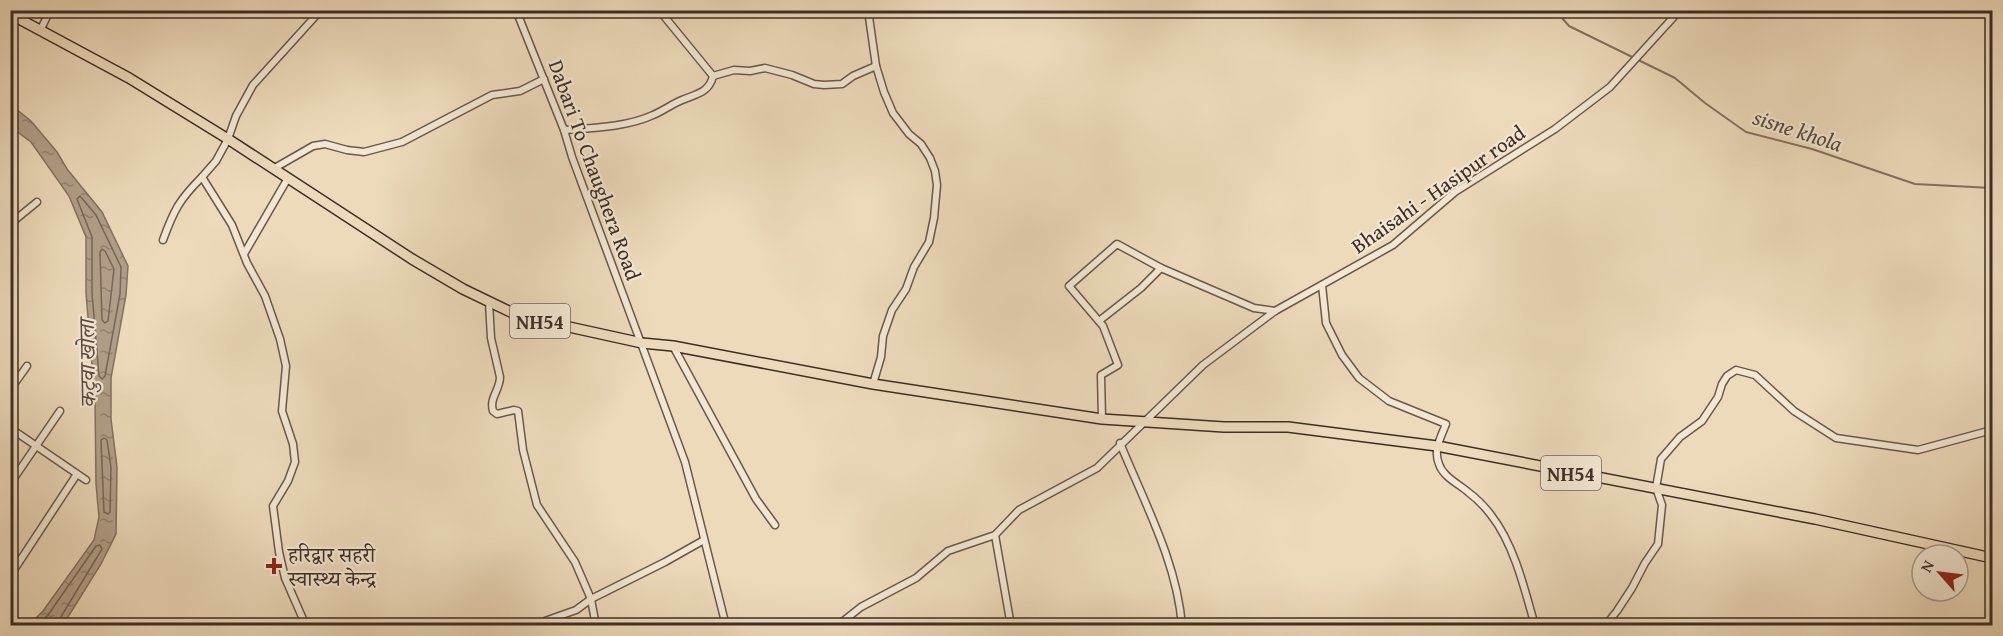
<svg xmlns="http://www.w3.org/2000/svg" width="2003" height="636" viewBox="0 0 2003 636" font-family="'Gentium Book Plus','Noto Serif Devanagari',serif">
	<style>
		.water { fill: url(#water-ripples); stroke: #847162; stroke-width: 1.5 }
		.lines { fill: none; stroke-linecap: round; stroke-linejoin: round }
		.shore { stroke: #786658; stroke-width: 1.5 }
		.stream { stroke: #847162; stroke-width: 2 }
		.minor-casing { stroke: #6a584c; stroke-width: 9 }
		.primary-casing { stroke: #3e2d27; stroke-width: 12 }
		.minor { stroke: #f3e7d3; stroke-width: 6 }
		.primary { stroke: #eddabb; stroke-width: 9 }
		.poi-dot { fill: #8f2418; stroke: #f3e7d3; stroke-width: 2 }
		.labels { text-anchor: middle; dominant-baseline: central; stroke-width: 4.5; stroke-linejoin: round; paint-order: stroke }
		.shield { fill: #f3e7d3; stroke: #74655b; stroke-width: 1.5 }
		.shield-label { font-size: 20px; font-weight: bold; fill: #3e2d27 }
		.street-label { font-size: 21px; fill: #3e2d27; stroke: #f3e7d3 }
		.poi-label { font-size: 21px; fill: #3e2d27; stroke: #f3e7d3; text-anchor: start }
		.water-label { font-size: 22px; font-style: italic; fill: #5b4a40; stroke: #f3e7d3 }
	</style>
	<defs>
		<pattern id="water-ripples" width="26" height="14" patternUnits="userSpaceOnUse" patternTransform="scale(1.5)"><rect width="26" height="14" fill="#b29f89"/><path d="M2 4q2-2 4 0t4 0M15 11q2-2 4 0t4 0" fill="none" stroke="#928270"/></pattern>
	</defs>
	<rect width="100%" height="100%" fill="#eddabb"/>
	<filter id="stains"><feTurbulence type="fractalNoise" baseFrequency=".00333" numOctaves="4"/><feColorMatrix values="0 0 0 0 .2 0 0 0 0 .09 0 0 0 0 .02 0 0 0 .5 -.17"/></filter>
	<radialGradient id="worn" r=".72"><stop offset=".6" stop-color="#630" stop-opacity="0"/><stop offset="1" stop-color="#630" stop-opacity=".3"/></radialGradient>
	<!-- water -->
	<polygon class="water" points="11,105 31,121 57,152 67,169 102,212 128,266 126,295 111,378 111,419 117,467 116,534 101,564 63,625 29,625 43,611 94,540 99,517 96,484 95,401 86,293 86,237 69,196 31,142 11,127"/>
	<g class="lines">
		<!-- shore -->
		<g class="shore">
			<polygon points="80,196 96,215 121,267 120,294 105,376 102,379 99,376 92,293 92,237 77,199"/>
			<polygon points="102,249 105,251 114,269 108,321 105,323 102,320 100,252"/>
			<polygon points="104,438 107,440 111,468 110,512 108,514 104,512 101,440"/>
			<polyline points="37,626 48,615 96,546 100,545 102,549 59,620 58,626"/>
		</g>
		<!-- stream -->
		<polyline class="stream" points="1555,10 1569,26 1675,78 1705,103 1746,132 1812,149 1915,184 1992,188"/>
		<!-- minor casing -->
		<g class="minor-casing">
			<g id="minor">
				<polyline points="516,10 564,130 572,157 685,462 726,626"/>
				<polyline points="868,10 876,66 884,92 893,113 909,134 921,144 930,158 935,171 937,185 934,218 929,242 914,267 906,289 892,310 883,336 881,357 873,384"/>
				<polyline points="41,29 50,10"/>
				<polyline points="713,76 734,70 750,71 765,68 792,75 814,84 824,85 842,84 853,76 876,66"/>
				<path d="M 564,130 C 591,128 628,127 653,115 C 663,111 672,104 682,100 C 696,94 709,93 713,76 L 659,10"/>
				<polyline points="273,169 313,146 325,144 347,150 364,152 402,142 492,95 520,91 544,79"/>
				<polyline points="10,224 37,202"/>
				<path d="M 163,240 C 174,210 179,200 202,177"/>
				<polyline points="244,254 288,178"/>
				<path d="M 1322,285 L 1326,323 L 1342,355 L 1359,378 L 1389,401 L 1446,424 C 1441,437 1433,450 1439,464 C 1443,477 1459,484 1468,492 C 1476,498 1485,507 1491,515 C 1514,544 1525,590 1535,626"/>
				<path d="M 489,302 L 491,338 L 500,377 C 500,390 489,398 493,411 L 497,414 L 514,410 L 518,411 L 523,450 L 537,505 L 575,562 L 591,599 L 596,626"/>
				<polyline points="1099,321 1141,288 1161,268"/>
				<polyline points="673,346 756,499 775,525"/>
				<polyline points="10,390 27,366"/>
				<polyline points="1102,419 1101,375 1118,365 1103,326 1069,286 1117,244 1161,268 1254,308 1275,311"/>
				<polyline points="10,428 86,480"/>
				<path d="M 1120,443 C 1144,502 1177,562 1182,626"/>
				<polyline points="10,484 60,411"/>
				<polyline points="995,535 1011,626"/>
				<polyline points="10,576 77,474"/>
				<polyline points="306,626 285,578 279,552 273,506 288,481 295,462 293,444 282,411 286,366 280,339 265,296 247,263 232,225 202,177 216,161 228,139 236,116 253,85 321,10"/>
				<polyline points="541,626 545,621 576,610 591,599 665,562 704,540"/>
				<polyline points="837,626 861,607 916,578 948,551 995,535 1019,510 1097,468 1203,365 1275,311 1393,245 1455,192 1555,129 1610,87 1680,10"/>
				<polyline points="1605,626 1617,611 1632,588 1645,563 1658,544 1662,505 1656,488 1661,459 1680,437 1702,421 1718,397 1722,384 1727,376 1736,370 1755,375 1794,411 1836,438 1918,450 1992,430"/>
			</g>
		</g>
		<!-- primary casing -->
		<g class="primary-casing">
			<polyline id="primary" points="10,14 129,78 228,139 412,259 463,289 519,316 642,343 673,346 873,384 1102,419 1224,427 1288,427 1437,446 1815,519 1992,558"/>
		</g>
		<!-- minor -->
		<use href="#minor" class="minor"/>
		<!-- primary -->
		<use href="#primary" class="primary"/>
	</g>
	<!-- markers -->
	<path class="poi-dot" d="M271 557h6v6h6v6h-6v6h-6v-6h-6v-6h6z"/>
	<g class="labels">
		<!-- shield labels -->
		<g class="shield">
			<rect x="510" y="304" width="60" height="34" rx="4.5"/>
			<rect x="1541" y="456" width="60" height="34" rx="4.5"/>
		</g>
		<g class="shield-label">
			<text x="540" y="321">NH54</text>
			<text x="1571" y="473">NH54</text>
		</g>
		<!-- street labels -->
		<g class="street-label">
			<text transform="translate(595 170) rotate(70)">Dabari To Chaughera Road</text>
			<text transform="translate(1438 189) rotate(-35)">Bhaisahi - Hasipur road</text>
		</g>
		<!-- poi labels -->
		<g class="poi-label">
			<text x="288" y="554">हरिद्वार सहरी<tspan x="288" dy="24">स्वास्थ्य केन्द्र</tspan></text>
		</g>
		<!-- water labels -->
		<g class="water-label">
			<text transform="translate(1798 130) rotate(18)">sisne khola</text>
			<text transform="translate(87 364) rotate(-91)">कटुवा खोला</text>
		</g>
	</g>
	<!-- margin -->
	<rect width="2003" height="636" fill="none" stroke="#eddabb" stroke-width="36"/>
	<rect x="12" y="12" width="1979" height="612" fill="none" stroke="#3e2d27" stroke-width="3"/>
	<rect x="18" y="18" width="1967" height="600" fill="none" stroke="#3e2d27" stroke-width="1.5"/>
	<!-- north arrow -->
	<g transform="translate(1940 573) rotate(298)"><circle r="28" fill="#f3e7d3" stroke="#ab9d8e" stroke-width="1.5"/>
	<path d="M0-4.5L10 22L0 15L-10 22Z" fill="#8f2418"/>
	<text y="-9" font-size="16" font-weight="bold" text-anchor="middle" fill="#3e2d27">N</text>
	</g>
	<rect width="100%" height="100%" filter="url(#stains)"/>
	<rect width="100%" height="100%" fill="url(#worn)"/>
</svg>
